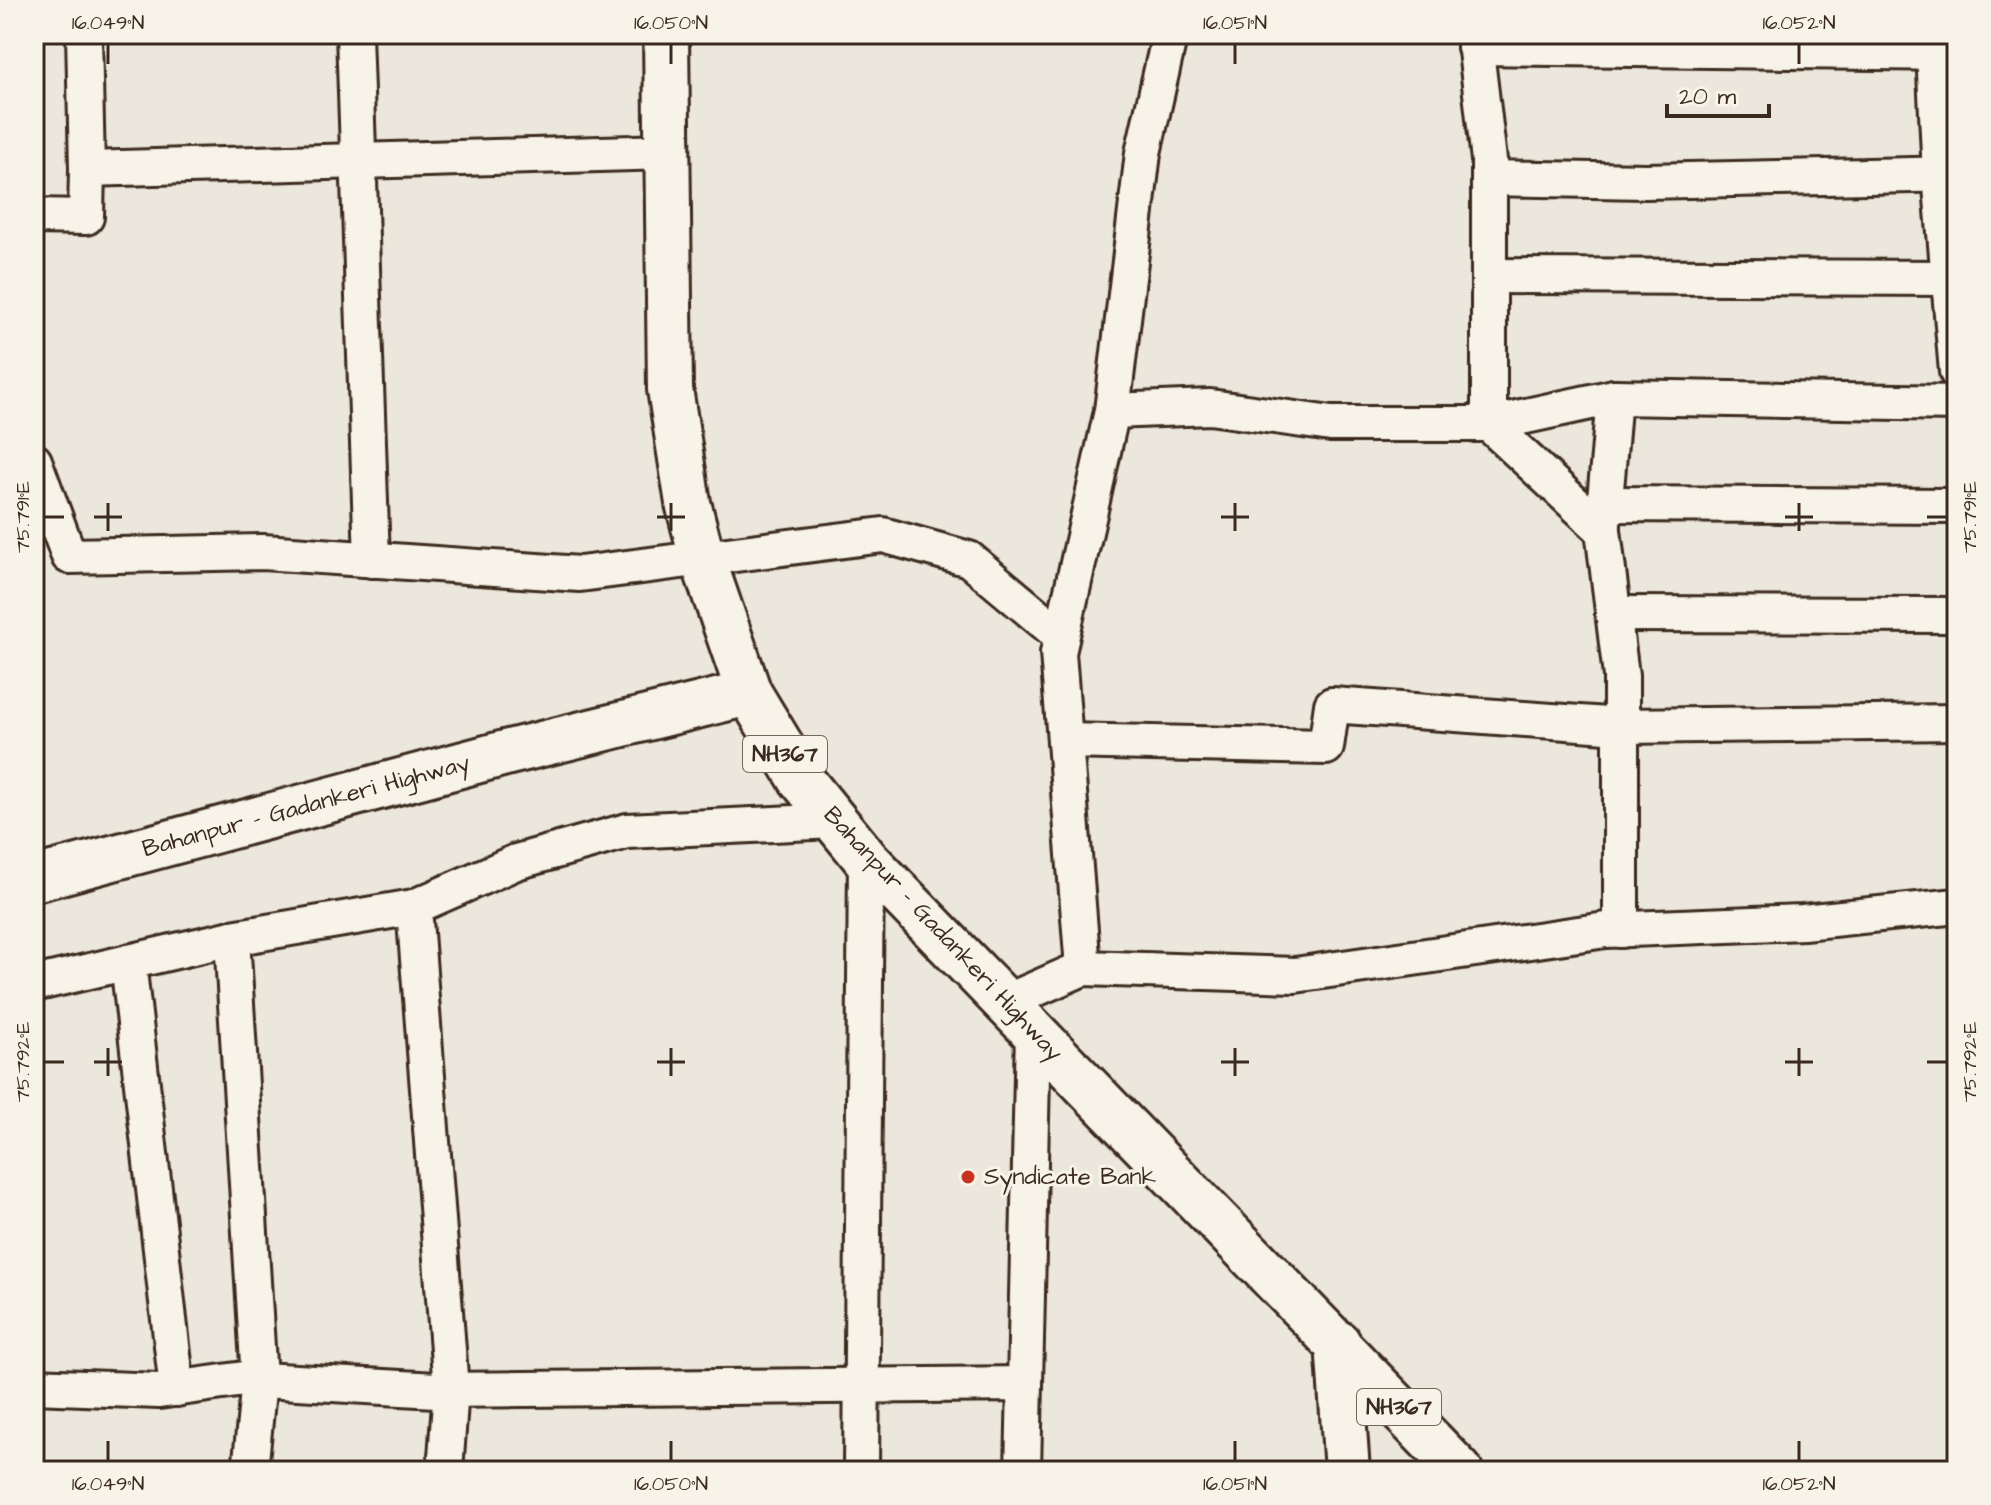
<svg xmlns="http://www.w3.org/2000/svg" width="1991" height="1505" viewBox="0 0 1991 1505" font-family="'Architects Daughter',sans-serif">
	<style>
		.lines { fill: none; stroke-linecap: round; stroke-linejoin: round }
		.street-casing { stroke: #3b2a1e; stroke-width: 40 }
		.secondary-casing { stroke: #3b2a1e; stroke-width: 50 }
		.primary-casing { stroke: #3b2a1e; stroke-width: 50 }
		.highway-casing { stroke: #3b2a1e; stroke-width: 50 }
		.street { stroke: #f7f3e8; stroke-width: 34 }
		.secondary { stroke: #f7f3e8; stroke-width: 44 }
		.primary { stroke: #f7f3e8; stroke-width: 44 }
		.highway { stroke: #f7f3e8; stroke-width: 44 }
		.ticks { fill: none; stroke: #3b2a1e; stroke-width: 3 }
		.poi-dot { fill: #c8321e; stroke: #f7f3e8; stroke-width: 3 }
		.labels { text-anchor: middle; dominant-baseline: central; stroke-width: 6; stroke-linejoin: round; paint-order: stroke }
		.shield { fill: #f7f3e8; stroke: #73665b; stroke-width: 2 }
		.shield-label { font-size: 22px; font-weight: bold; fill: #3b2a1e }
		.street-label { font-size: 24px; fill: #3b2a1e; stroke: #f7f3e8 }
		.poi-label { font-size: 24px; fill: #3b2a1e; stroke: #f7f3e8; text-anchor: start }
		.neatline { fill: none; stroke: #3b2a1e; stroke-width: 3 }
		.ticks-label { font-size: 20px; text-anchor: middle; fill: #3b2a1e }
	</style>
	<rect width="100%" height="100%" fill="#ece7dc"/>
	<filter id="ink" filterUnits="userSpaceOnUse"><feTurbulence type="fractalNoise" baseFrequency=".0125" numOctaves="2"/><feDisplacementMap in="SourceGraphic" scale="16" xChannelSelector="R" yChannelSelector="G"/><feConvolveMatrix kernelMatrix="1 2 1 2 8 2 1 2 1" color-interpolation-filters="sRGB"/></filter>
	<g filter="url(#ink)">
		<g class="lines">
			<!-- street casing -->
			<g class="street-casing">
				<g id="street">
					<polyline points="84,34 87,169 667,152"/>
					<polyline points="354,34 372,560"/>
					<polyline points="1937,34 1934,52 1940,175 1957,372"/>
					<polyline points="1475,47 1957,53"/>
					<polyline points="1489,178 1646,181 1957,174"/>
					<polyline points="34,216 86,217 87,169"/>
					<polyline points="1489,276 1957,278"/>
					<polyline points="1112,411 1210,407 1331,424 1489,424 1489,160 1474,34"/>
					<polyline points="34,461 69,556 263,552 580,574 883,535 969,559 1061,636"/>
					<polyline points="1605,504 1957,506"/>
					<polyline points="1603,524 1614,397"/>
					<polyline points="1613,614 1957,615"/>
					<polyline points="1065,741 1326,747 1332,705 1621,726 1957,722"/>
					<polyline points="1621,930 1621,676 1603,530 1489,424 1614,397 1957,403"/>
					<polyline points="232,938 259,1380 250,1471"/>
					<polyline points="128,962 177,1389"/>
					<polyline points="1083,968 1058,653 1112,411 1143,153 1170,34"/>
					<polyline points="34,984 232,938 414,907"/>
					<polyline points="1006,1002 1083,968 1295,975 1606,930 1803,922 1957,906"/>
					<polyline points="34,1386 159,1391 244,1379 436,1390 1025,1384"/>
					<polyline points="445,1471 451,1389 414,907 516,862 627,831 834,821"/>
					<polyline points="861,1471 866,859"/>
					<polyline points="1023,1471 1033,1031"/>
				</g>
			</g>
			<!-- secondary casing -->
			<g class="secondary-casing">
				<polyline id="secondary" points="666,34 670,389 688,503 702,557 749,693"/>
			</g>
			<!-- primary casing -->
			<g class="primary-casing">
				<polyline id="primary" points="1338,1343 1347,1471"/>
			</g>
			<!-- highway casing -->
			<g class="highway-casing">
				<polyline id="highway" points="34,879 509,752 749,693 801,779 866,859 1460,1471"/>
			</g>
			<!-- street -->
			<use href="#street" class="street"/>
			<!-- secondary -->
			<use href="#secondary" class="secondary"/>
			<!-- primary -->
			<use href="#primary" class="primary"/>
			<!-- highway -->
			<use href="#highway" class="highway"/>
		</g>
	</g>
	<!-- ticks -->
	<path class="ticks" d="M 108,44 L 108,64M 671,44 L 671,64M 1235,44 L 1235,64M 1799,44 L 1799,64M 108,503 L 108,531M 671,503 L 671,531M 1235,503 L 1235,531M 1799,503 L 1799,531M 44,517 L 64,517M 94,517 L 122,517M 657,517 L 685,517M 1221,517 L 1249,517M 1785,517 L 1813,517M 1927,517 L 1947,517M 108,1048 L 108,1076M 671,1048 L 671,1076M 1235,1048 L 1235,1076M 1799,1048 L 1799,1076M 44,1062 L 64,1062M 94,1062 L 122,1062M 657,1062 L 685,1062M 1221,1062 L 1249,1062M 1785,1062 L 1813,1062M 1927,1062 L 1947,1062M 108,1441 L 108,1461M 671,1441 L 671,1461M 1235,1441 L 1235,1461M 1799,1441 L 1799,1461"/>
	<!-- markers -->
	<circle class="poi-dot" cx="968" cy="1177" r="8"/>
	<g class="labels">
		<!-- shield labels -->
		<g class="shield">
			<rect x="743" y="736" width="84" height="36" rx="6"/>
			<rect x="1357" y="1389" width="84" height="36" rx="6"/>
		</g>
		<g class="shield-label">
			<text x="785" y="754">NH367</text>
			<text x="1399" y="1407">NH367</text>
		</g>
		<!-- street labels -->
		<g class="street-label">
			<text transform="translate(306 806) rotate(-15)">Bahanpur - Gadankeri Highway</text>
			<text transform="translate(943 934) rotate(47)">Bahanpur - Gadankeri Highway</text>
		</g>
		<!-- poi labels -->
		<g class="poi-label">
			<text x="984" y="1177">Syndicate Bank</text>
		</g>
	</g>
	<!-- margin -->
	<rect width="1991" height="1505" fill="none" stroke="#f7f3e8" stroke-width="88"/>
	<!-- scale -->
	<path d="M1667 104v12h102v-12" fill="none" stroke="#3b2a1e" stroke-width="4"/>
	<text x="1679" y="104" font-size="24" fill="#3b2a1e" stroke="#f7f3e8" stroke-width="6" paint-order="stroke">20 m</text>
	<rect x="44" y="44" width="1903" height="1417" class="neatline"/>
	<g class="ticks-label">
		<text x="108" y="29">16.049°N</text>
		<text x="671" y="29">16.050°N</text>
		<text x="1235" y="29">16.051°N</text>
		<text x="1799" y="29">16.052°N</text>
		<text transform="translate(1969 517) rotate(-90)" y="7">75.791°E</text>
		<text transform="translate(22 517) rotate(-90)" y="7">75.791°E</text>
		<text transform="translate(22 1062) rotate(-90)" y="7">75.792°E</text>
		<text transform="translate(1969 1062) rotate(-90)" y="7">75.792°E</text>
		<text x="108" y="1490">16.049°N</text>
		<text x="671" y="1490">16.050°N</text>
		<text x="1235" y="1490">16.051°N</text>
		<text x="1799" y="1490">16.052°N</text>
	</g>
</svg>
